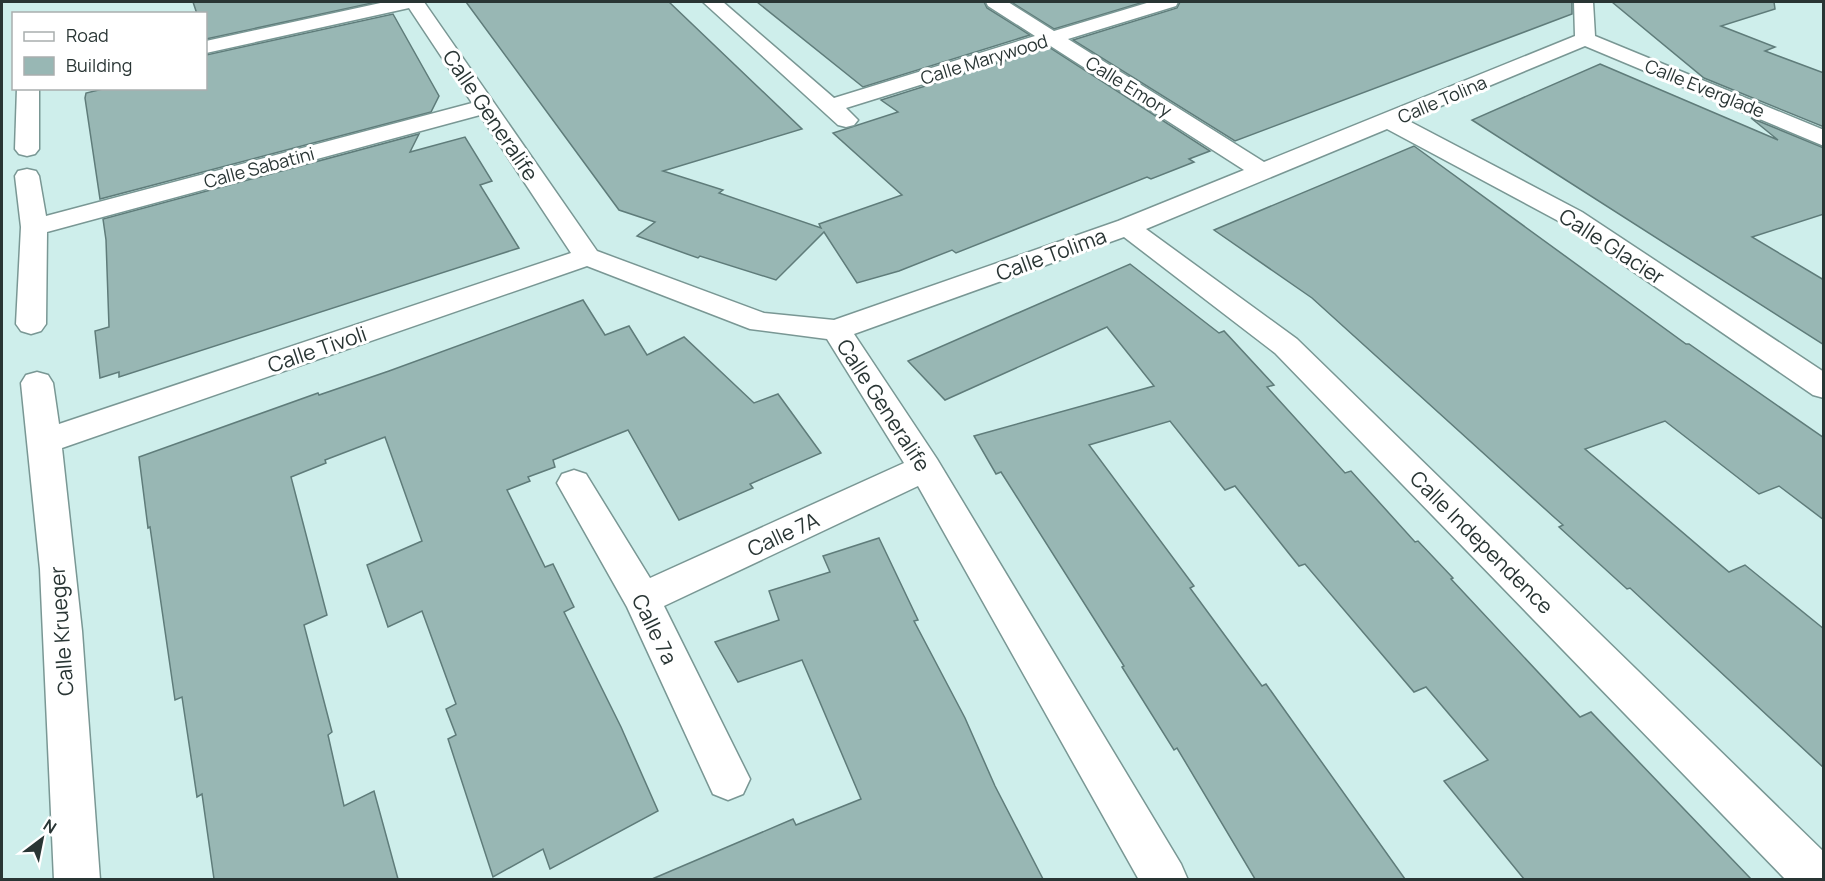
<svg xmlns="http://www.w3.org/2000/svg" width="1825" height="881" viewBox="0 0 1825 881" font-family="Manrope,sans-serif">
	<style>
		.building { fill: #98b7b4; stroke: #5f7c7a; stroke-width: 1.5 }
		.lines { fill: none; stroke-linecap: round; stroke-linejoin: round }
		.street-casing { stroke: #799794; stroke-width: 3 }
		.street { fill: #fff; fill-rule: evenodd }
		.labels { text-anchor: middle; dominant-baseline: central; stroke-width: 6; stroke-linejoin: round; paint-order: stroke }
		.far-street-label { font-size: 18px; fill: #293534; stroke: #fff }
		.street-label { font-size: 21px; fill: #293534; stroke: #fff }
	</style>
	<rect width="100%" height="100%" fill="#ceeeeb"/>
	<!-- building -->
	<g class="building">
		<polygon points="193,2 377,2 206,39 206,14 197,14"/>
		<polygon points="466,2 669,2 802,129 663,171 723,190 719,193 821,228 819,224 902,195 833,133 898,112 881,100 1049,47 1210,151 1189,159 1194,162 1151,179 1147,177 956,253 952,250 899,271 857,283 824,232 776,280 700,256 698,258 637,236 655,222 619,210"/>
		<polygon points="757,2 984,2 987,8 1030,35 863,87"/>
		<polygon points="1011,2 1144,2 1054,29"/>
		<polygon points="1180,2 1572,2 1572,14 1235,141 1073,40 1177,8"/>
		<polygon points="1612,2 1774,2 1775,9 1721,26 1775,47 1765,51 1824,73 1824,127 1704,78"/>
		<polygon points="393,14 439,96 431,112 100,199 85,98 86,93 107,88 206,88 206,55"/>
		<polygon points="1600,64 1778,140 1751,118 1824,148 1824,214 1752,237 1824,280 1824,345 1472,120"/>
		<polygon points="419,134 410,152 465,137 492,181 480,185 519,248 119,377 119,372 100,378 95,331 109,327 106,240 103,219"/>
		<polygon points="1414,146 1686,344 1689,344 1824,438 1824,520 1779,486 1759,494 1665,421 1585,449 1729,572 1745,565 1824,629 1824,768 1630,588 1627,589 1559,527 1563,525 1555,518 1312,298 1214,230"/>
		<polygon points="1130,264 1219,333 1224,331 1274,385 1267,387 1345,473 1351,471 1415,542 1418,541 1453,578 1451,579 1580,717 1591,712 1751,879 1524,879 1444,781 1488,760 1426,687 1414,692 1305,564 1299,566 1235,486 1225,490 1170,421 1089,445 1194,586 1190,588 1262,686 1266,684 1405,879 1255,879 1177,748 1174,750 1122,667 1124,666 1001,472 996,474 974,436 1154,386 1107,327 945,400 908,361"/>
		<polygon points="583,300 605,335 629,326 647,355 684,337 754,403 778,394 821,453 750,484 753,488 679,520 628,430 553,460 555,467 528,477 530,481 507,490 545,567 553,564 574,607 564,612 621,727 658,811 550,869 543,849 493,877 448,739 456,735 446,709 456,704 422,611 388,627 367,565 422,541 385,437 325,460 326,463 291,477 327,615 304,625 332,732 328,735 344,806 374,791 398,879 214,879 202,794 197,797 182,697 175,700 150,527 148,528 139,457 318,393 319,395 389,371"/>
		<polygon points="879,538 918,620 914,621 965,718 995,786 1043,879 652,879 793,819 796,825 861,799 802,660 738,682 715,642 779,620 769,591 830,572 823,556"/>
	</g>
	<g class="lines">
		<!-- street casing -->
		<g class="street-casing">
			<g id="street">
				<polygon points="385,2 424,2 597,251 764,313 834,320 1118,221 1244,170 1049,45 846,108 858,120 854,125 846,127 838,125 703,2 723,2 834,98 1035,36 988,6 986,2 1008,2 1054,31 1150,2 1178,2 1176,6 1068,39 1264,162 1575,36 1574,2 1593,2 1595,36 1824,130 1824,146 1585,46 1407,120 1582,212 1824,372 1824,398 1813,395 1564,224 1387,129 1146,229 1297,339 1824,852 1824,880 1786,880 1275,353 1124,237 854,334 937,459 1181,864 1188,880 1139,880 918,486 664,606 750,779 743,794 728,800 713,794 627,607 557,483 562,474 574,470 586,474 650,578 904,463 827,339 750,329 587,266 62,448 82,631 100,880 54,880 40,569 21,383 26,375 37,372 48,375 53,383 59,424 571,253 480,115 47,232 46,324 41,331 31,334 21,331 16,324 21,227 15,176 18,171 27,169 36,171 39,176 46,216 472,103 409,8 206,53 206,41"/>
				<polygon points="17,88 39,88 39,149 35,154 27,156 19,154 15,149"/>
			</g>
		</g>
		<!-- street -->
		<use href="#street" class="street"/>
	</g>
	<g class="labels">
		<!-- far-street labels -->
		<g class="far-street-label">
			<text transform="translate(984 59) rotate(-17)">Calle Marywood</text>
			<text transform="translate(1129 86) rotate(32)">Calle Emory</text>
			<text transform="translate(1705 88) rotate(22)">Calle Everglade</text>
			<text transform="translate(1442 99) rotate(-23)">Calle Tolina</text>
			<text transform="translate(259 167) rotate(-15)">Calle Sabatini</text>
		</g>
		<!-- street labels -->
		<g class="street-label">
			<text transform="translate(491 115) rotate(56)">Calle Generalife</text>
			<text transform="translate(1612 246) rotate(33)">Calle Glacier</text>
			<text transform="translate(1051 254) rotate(-20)">Calle Tolima</text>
			<text transform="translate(317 349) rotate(-19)">Calle Tivoli</text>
			<text transform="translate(884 405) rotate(57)">Calle Generalife</text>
			<text transform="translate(783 534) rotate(-25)">Calle 7A</text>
			<text transform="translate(1482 542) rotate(45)">Calle Independence</text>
			<text transform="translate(655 629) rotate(64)">Calle 7a</text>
			<text transform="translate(61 631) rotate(-94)">Calle Krueger</text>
		</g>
	</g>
	<!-- border -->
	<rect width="1825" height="881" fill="none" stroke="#293534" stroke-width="6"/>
	<!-- legend -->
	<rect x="12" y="12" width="195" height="78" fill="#ffffff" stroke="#a9aeae" stroke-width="1.5"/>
	<rect x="24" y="32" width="30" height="9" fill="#ffffff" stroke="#a9aeae" stroke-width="1.5"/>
	<text x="66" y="42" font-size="18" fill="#293534">Road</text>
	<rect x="24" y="57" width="30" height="18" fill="#98b7b4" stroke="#a9aeae" stroke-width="1.5"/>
	<text x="66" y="72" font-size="18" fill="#293534">Building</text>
	<!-- north arrow -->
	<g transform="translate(42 839) rotate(32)" stroke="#ffffff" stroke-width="4.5" paint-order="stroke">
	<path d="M0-4.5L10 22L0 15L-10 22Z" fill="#293534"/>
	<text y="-9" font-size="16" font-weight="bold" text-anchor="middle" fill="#293534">N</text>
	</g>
</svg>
